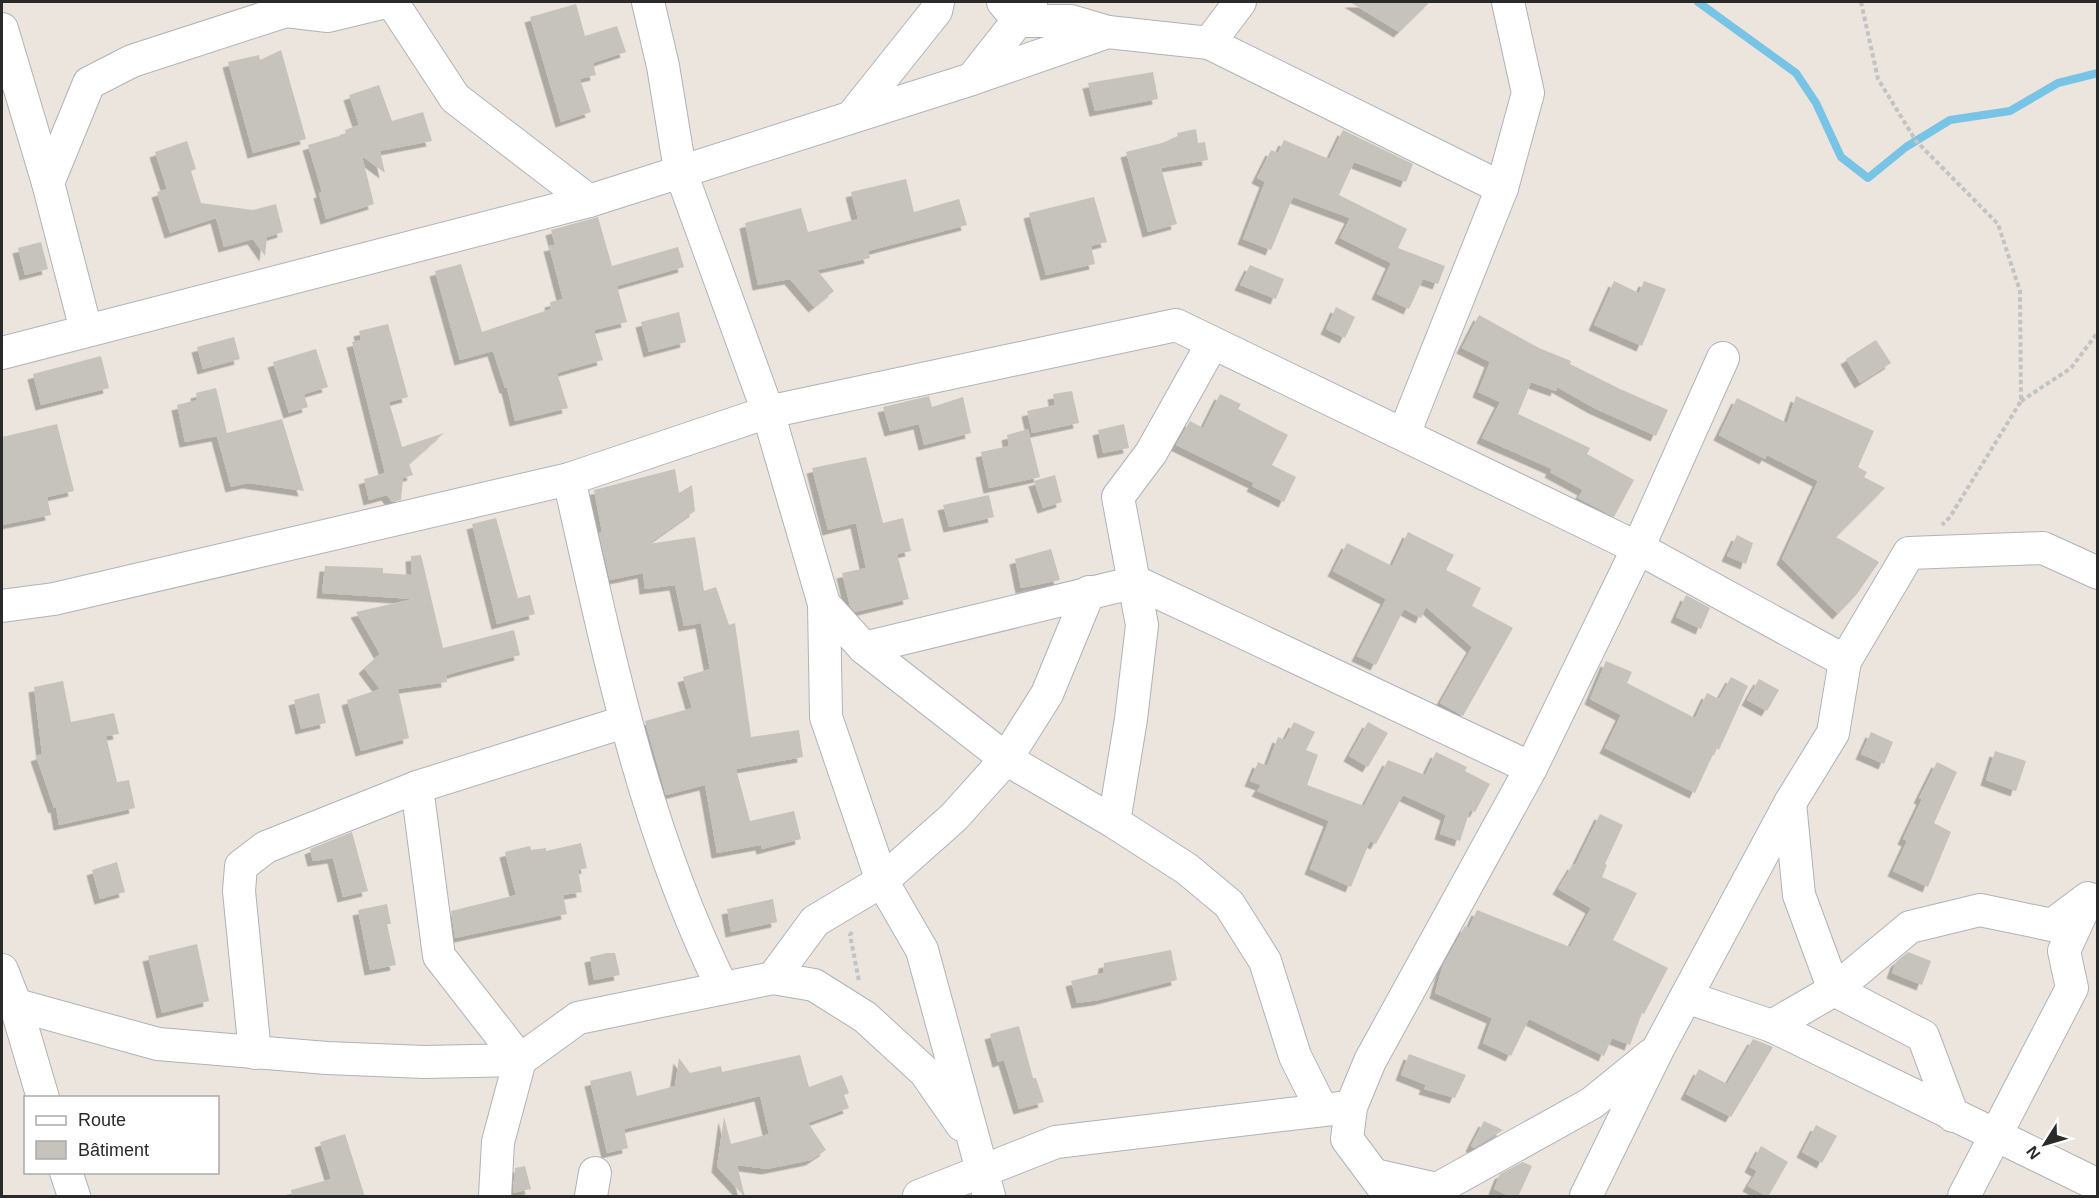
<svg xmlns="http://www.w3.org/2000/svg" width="2099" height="1198" viewBox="0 0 2099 1198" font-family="Arial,sans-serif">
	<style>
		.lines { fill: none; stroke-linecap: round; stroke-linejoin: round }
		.stream { stroke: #77c4e6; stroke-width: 8 }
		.building { fill: #c6c2bc; filter: url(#shadow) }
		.minor-casing { stroke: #b0b2bc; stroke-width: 34 }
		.path { stroke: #c3c3c3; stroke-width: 4; stroke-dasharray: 4.5 3; stroke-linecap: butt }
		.minor { stroke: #fff; stroke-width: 32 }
	</style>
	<defs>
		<filter id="shadow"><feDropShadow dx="-5.5" dy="5.5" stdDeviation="0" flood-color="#0004"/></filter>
	</defs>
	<rect width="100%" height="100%" fill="#ebe5dd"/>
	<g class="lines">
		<!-- stream -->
		<polyline class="stream" points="1698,2 1796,73 1816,103 1841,157 1868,178 1906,147 1950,120 2010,111 2058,83 2098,73"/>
	</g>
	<!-- building -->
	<g class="building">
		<polygon points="1350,2 1430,2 1399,32"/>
		<polygon points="576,4 585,36 617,26 626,52 593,63 596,75 580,79 591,112 561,122 530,17"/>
		<polygon points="281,50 306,139 253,153 228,62 259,55 260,60"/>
		<polygon points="1153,72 1158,99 1095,111 1088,83"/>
		<polygon points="379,85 392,121 423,112 432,141 380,151 385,173 362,156 374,204 326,219 319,193 322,192 308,145 346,134 345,130 359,125 349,95"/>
		<polygon points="1196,129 1198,143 1205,142 1208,160 1161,168 1177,224 1148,232 1126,152 1162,143 1178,136 1177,133"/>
		<polygon points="1343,130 1413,164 1406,182 1354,162 1339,195 1407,229 1398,248 1445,266 1438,284 1423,279 1409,309 1377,294 1391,263 1340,238 1350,218 1293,197 1271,250 1243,239 1265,182 1257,178 1271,150 1278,153 1284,140 1329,159"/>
		<polygon points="187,141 196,169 191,171 201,203 253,210 276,204 283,232 267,237 265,256 253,239 224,247 216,218 170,233 157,192 167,189 155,152"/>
		<polygon points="906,179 914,212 959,199 967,225 868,251 870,258 817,270 834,291 814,307 790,279 758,285 745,223 801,208 808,232 858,219 851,192"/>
		<polygon points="1094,197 1107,242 1091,246 1095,264 1046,275 1029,213"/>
		<polygon points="598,217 612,266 678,247 684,267 617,286 627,322 594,330 603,360 557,373 568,408 515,421 507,388 505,388 493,351 460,360 435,271 461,264 482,332 551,309 550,302 563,299 549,246 555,245 551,230"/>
		<polygon points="41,242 48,269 25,275 18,248"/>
		<polygon points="1250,265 1284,279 1276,299 1240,285"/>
		<polygon points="1614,281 1639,293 1644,281 1666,289 1642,346 1594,325"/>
		<polygon points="1336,307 1355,317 1345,338 1326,329"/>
		<polygon points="679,312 686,342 649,352 641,322"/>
		<polygon points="1479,315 1539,348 1571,361 1570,364 1620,389 1668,410 1656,436 1594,408 1557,387 1556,391 1531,382 1518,414 1590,448 1587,454 1634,480 1614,517 1578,498 1583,490 1550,472 1552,469 1482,438 1500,402 1478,392 1490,362 1462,348"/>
		<polygon points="388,324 408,397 389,402 402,447 444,433 409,464 413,475 403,478 401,500 392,502 387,495 369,500 364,479 385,473 352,342 361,340 359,331"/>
		<polygon points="234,337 240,359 203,369 197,347"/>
		<polygon points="1876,340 1891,363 1860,383 1846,359"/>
		<polygon points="316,349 328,387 304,394 308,407 289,413 273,362"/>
		<polygon points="101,356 109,388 41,405 33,374"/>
		<polygon points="216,388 227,433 282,419 304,491 248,483 231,487 217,436 185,442 177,405 197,400 196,393"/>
		<polygon points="1072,391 1079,423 1032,433 1027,411 1055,405 1053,394"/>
		<polygon points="1220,394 1241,404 1238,409 1288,435 1272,465 1296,477 1284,502 1252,486 1254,483 1176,445 1190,421 1203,428"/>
		<polygon points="929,396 932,407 963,397 971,433 924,445 919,424 890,431 883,407"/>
		<polygon points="1796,396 1874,431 1858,467 1867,472 1864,477 1885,488 1836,537 1879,562 1857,594 1838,614 1782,559 1818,481 1767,455 1765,459 1719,435 1737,398 1787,423"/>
		<polygon points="57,424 74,491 47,497 51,515 2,525 2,437"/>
		<polygon points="1124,424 1129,448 1103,453 1098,430"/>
		<polygon points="1028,429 1040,477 989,488 981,452 1009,446 1007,435"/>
		<polygon points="866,457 883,523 903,518 911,551 897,554 909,599 855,612 850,606 842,573 866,568 856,523 828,530 812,468"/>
		<polygon points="675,469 679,493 692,485 695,511 648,544 695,537 704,591 716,587 729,625 735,623 751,737 799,730 803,757 736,769 750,821 794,811 801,839 762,849 761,845 717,853 705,785 666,795 645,721 692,708 683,677 710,669 701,623 684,626 675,585 645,589 643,573 610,580 599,533 602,532 594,490"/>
		<polygon points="1055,475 1062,502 1043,508 1034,481"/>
		<polygon points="989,495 994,517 949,527 943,505"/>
		<polygon points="496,518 518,598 530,595 535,614 497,624 472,524"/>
		<polygon points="1408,532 1454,555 1446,570 1481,588 1472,606 1513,628 1463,716 1440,703 1472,647 1426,607 1421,618 1404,609 1376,665 1357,656 1386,599 1333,571 1347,543 1392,566"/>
		<polygon points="1737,535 1753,543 1746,564 1727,556"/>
		<polygon points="1051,549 1060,580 1021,588 1015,559"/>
		<polygon points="421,555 443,648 514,630 520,655 446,675 447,682 398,689 409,738 361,751 347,700 380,689 364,668 380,654 356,612 413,599 322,593 325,566 383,568 383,573 412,575 411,556"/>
		<polygon points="1686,595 1710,608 1701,629 1676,617"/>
		<polygon points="1606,661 1632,672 1627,683 1695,718 1707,693 1719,699 1731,677 1748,686 1719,750 1716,748 1695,793 1605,748 1621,715 1590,699"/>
		<polygon points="1759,679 1779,690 1767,711 1747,700"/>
		<polygon points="63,681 71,722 114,713 119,734 106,736 117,782 129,780 135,808 59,825 56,807 54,808 36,756 42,754 34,687"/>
		<polygon points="319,693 326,723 301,729 294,700"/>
		<polygon points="1294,722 1315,732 1306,750 1318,755 1307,785 1364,806 1388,760 1425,775 1436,752 1467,767 1465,771 1490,784 1475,812 1470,810 1460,841 1440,834 1446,815 1403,795 1376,844 1370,841 1351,887 1310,869 1329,821 1257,791 1261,785 1250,781 1258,762 1267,766 1278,737 1285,740"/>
		<polygon points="1368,722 1388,733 1368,767 1349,756"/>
		<polygon points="1871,732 1893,742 1884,764 1861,754"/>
		<polygon points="1995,751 2026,761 2016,791 1986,780"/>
		<polygon points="1937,762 1957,772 1934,823 1951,832 1928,887 1893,871 1907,841 1903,839 1922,799 1919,798"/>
		<polygon points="1600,814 1623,825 1605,864 1607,865 1602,877 1637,893 1613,940 1668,968 1644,1014 1642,1013 1630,1045 1612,1038 1604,1056 1529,1019 1511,1056 1483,1043 1492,1018 1435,993 1443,965 1465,926 1469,928 1477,910 1570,947 1591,908 1558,889 1573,864 1575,865"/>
		<polygon points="352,832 368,891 343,897 333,858 313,861 310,849"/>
		<polygon points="581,843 587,868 578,870 582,892 563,895 567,914 455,938 451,911 516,895 505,852 530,846 531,850 546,848 546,851"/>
		<polygon points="117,862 125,892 100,899 92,870"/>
		<polygon points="773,899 777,922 731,932 727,909"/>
		<polygon points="387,904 391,924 387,924 396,965 370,970 358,910"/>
		<polygon points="197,944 209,1001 162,1013 148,956"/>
		<polygon points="1171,950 1177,980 1099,1000 1077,1003 1071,981 1103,973 1104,963"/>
		<polygon points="1908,952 1931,961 1922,985 1892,973 1896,962"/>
		<polygon points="607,953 615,953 620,975 594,980 590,957"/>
		<polygon points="1019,1026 1033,1078 1036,1078 1044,1102 1019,1109 1004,1060 998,1062 990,1034"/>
		<polygon points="1753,1039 1773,1047 1731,1117 1686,1094 1699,1069 1727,1084"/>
		<polygon points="1409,1054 1466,1075 1455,1098 1424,1089 1426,1085 1401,1075"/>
		<polygon points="800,1055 809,1087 842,1075 849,1093 844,1095 849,1108 808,1123 826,1150 811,1160 767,1169 737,1165 745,1197 717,1167 724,1117 731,1144 769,1134 760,1096 624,1129 628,1148 607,1153 590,1081 631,1071 637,1096 675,1086 679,1058 690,1073 721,1066 722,1072"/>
		<polygon points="1484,1121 1503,1130 1474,1148 1471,1146"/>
		<polygon points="1816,1125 1837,1136 1822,1163 1802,1152"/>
		<polygon points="345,1134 365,1197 292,1197 291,1190 331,1179 320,1142"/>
		<polygon points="1761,1146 1788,1162 1768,1197 1748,1186 1757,1171 1750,1167"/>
		<polygon points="1523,1162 1532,1166 1518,1197 1511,1197 1494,1189 1500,1174"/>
		<polygon points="525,1166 531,1189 513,1193 515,1168"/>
	</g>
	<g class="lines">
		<!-- minor casing -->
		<g class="minor-casing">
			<g id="minor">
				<polyline points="392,2 455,98 589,201"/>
				<polyline points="648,2 663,66 680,170 768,412 824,604 826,717 882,881 922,950 989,1196"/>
				<polyline points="1003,2 1019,21 1071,21 1108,32"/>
				<polyline points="2,29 48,183 86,330"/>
				<polyline points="1209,43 1240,2"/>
				<polyline points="972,79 1031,4"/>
				<polyline points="853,115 936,11 938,2"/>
				<polyline points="48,183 89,83 132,61 286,11 328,16 386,2"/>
				<polyline points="2,353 589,201 972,79 1108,32 1209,43 1502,188"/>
				<polyline points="1404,434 1502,188 1528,93 1508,2"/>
				<path d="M 569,479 C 608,652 643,827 722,987"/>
				<polyline points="824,604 864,648 1006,759 1114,822 1187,869 1229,904 1265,961 1295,1056 1322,1110"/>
				<polyline points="2,606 54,599 569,479 768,412 1176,325 1638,548 1845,661"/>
				<polyline points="864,648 1136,582 1531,768"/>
				<polyline points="417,787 439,956 520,1060 498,1142 495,1196"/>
				<polyline points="1790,803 1799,895 1834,990 1923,1036 1953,1116"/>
				<polyline points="1114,822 1131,719 1142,625 1118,497 1151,453 1212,344"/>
				<polyline points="2,970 15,1003 43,1098"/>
				<polyline points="773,978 815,921 882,881 954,817 1006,759 1047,694 1089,592"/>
				<polyline points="1686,997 1772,1026 2098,1185"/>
				<polyline points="2,1001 158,1044 327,1058 424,1062 520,1060 578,1018 773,978 814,985 865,1017 925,1072 962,1125"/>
				<polyline points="1772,1026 1834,990 1910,927 1980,910 2052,925 2088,898"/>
				<polyline points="255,1053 239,891 241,866 266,847 417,787 624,722"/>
				<polyline points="66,1172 74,1196"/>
				<polyline points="1375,1175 1437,1189 1592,1103 1651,1055"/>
				<polyline points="591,1196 595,1173"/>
				<polyline points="919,1196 1056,1142 1341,1108"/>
				<polyline points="1398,1196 1382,1186 1347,1139 1351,1107 1370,1061 1531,768 1638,548 1723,358"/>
				<polyline points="1586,1196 1658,1049 1790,803 1833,733 1845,661 1909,553 2043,548 2098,573"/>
				<polyline points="1964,1196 2072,988 2064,951 2087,901"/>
			</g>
		</g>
		<!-- path -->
		<g class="path">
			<polyline points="1861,2 1878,79 1916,141 1998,224 2020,291 2021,401 1950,517 1942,525"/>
			<polyline points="2021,401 2071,368 2098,332"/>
			<polyline points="852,932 850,935 859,981"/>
		</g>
		<!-- minor -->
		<use href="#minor" class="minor"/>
	</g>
	<!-- border -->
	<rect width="2099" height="1198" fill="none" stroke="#2a2a2a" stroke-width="6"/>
	<!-- legend -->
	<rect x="24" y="1096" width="195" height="78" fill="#ffffff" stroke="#aaaaaa" stroke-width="1.5"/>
	<rect x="36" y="1116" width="30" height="9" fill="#ffffff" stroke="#aaaaaa" stroke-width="1.5"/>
	<text x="78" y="1126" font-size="18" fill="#2a2a2a">Route</text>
	<rect x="36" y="1141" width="30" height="18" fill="#c6c2bc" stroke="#aaaaaa" stroke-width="1.5"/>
	<text x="78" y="1156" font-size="18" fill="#2a2a2a">Bâtiment</text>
	<!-- north arrow -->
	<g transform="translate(2045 1144) rotate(233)" stroke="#ffffff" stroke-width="4.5" paint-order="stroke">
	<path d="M0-4.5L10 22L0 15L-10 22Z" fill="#2a2a2a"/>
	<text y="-9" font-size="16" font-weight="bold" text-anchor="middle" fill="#2a2a2a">N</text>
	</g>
</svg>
